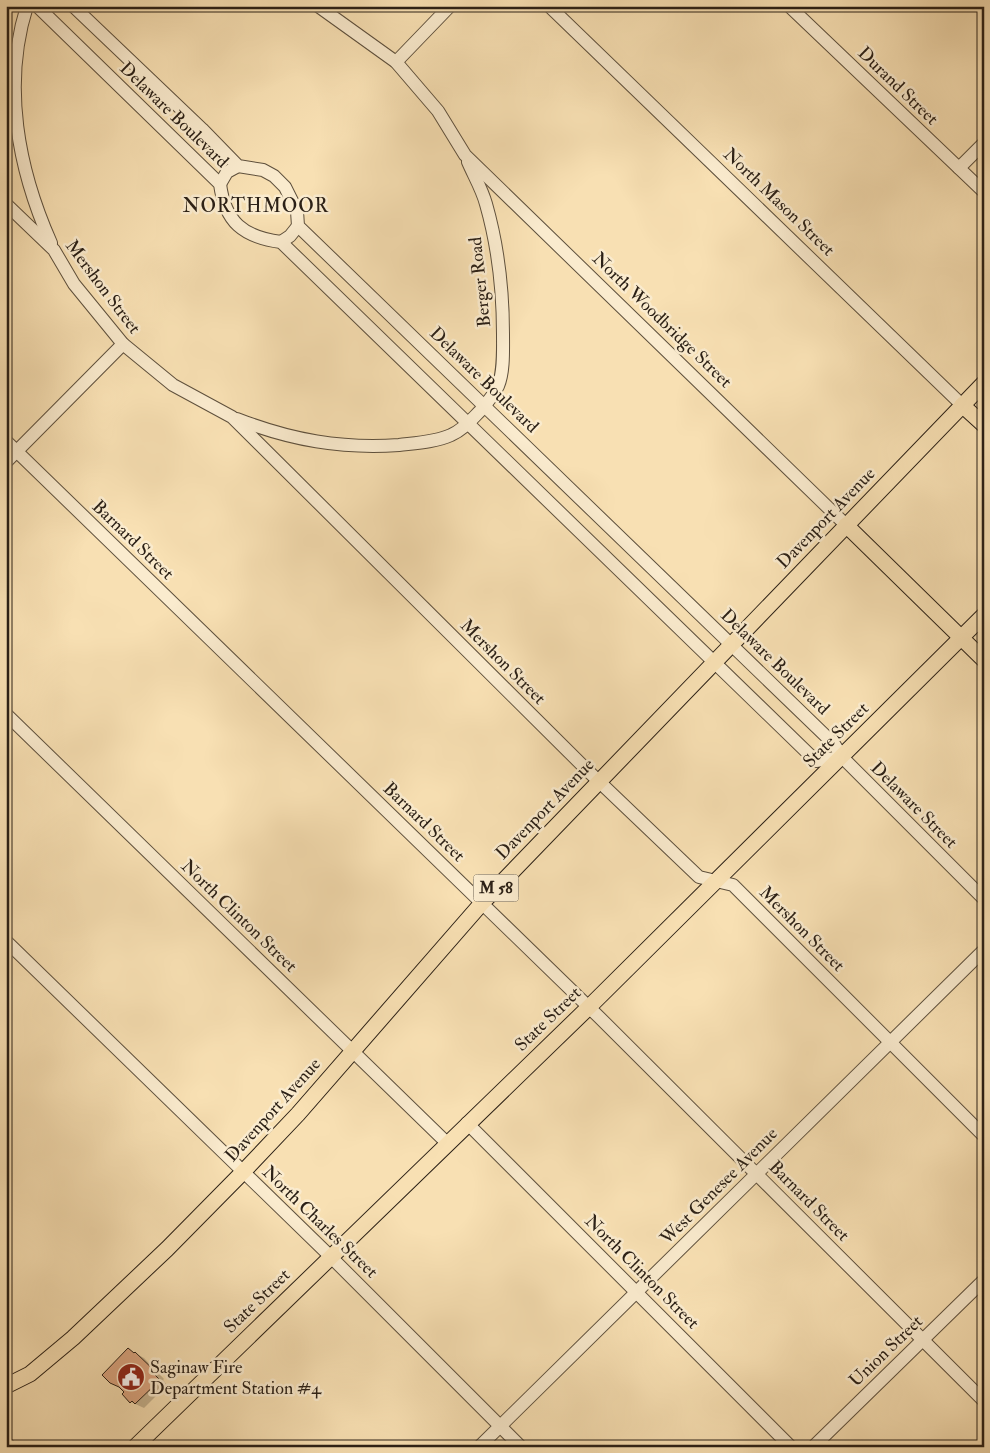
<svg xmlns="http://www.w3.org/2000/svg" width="990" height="1453" viewBox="0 0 990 1453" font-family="'IM FELL Double Pica',serif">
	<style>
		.shadow { fill: #0003 }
		.building { fill: #dca681; stroke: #2b2016 }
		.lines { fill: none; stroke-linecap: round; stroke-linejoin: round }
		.minor-casing { stroke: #5e503d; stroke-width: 14 }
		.major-casing { stroke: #2b2016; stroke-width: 17 }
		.minor { stroke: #faebce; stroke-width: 12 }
		.major { stroke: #f8e0b3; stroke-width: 15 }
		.labels { text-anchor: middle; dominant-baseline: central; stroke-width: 5; stroke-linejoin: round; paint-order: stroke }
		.shield { fill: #faebce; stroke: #695d4d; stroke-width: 1 }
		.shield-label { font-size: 16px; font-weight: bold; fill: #2b2016 }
		.street-label { font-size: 18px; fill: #2b2016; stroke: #faebce }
		.poi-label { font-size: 18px; fill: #2b2016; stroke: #faebce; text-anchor: start }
		.neighbourhood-label { font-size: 19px; letter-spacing: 1px; fill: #2b2016; stroke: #faebce }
	</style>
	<rect width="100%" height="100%" fill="#f8e0b3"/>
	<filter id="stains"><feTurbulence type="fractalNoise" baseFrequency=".004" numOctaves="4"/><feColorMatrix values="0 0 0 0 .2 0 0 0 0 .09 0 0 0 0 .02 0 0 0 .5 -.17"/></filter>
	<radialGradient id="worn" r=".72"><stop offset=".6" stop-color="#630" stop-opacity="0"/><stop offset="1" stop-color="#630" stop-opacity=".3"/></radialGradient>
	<!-- shadow -->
	<polygon class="shadow" points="129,1350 144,1358 164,1379 163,1380 167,1385 144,1408 131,1402 124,1394 126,1392"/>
	<!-- building -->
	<polygon class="building" points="128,1348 134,1353 135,1352 157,1373 155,1375 160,1380 135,1404 132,1401 130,1403 122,1394 124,1392 119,1387 110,1383 102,1375"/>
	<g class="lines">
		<!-- minor casing -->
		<g class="minor-casing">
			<g id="minor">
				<path d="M 27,6 C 2,85 18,169 51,243"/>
				<path d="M 37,6 L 220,184 C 225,222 243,237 281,242 L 816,761 L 842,757"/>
				<polyline points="73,6 202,129 238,166 263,170 274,176 285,187 297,211 298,226 834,744 842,757 984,899"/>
				<polyline points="318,6 396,62 438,111 465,155 846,525"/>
				<polyline points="549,6 962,405"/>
				<polyline points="789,6 984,192"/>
				<polyline points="396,62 450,6"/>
				<polyline points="959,168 984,143"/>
				<polyline points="220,184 227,172 238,166"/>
				<polyline points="6,204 54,250 74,284 123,344 173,385 232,417 587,770 699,877 733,885 984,1136"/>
				<polyline points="281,242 290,236 298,226"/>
				<path d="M 237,419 C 291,440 341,449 399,445 C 416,443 436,442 451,435 C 463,430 471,420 480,411 C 486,404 494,395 498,386 C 504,372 503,350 503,334 C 503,290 498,246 486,204 C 482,189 474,176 468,162"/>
				<polyline points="6,441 599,1017 984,1401"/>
				<polyline points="6,462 123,344"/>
				<polyline points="6,714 447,1143"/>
				<polyline points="6,941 330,1256 521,1447"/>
				<polyline points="467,1123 791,1447"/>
				<polyline points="6,1443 10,1447"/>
				<polyline points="479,1447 984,950"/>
				<polyline points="813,1447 984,1280"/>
			</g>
		</g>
		<!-- major casing -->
		<g class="major-casing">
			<g id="major">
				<polyline points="962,405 984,425"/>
				<polyline points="846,525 984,660"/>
				<polyline points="6,1386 30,1374 73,1338 167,1249 243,1172 298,1114 482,903 984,383"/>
				<polyline points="135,1447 589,1007 984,615"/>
			</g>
		</g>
		<!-- minor -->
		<use href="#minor" class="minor"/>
		<!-- major -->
		<use href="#major" class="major"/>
	</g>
	<!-- icons -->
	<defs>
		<g id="civic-disc" transform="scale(1.4375)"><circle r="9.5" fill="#8f2418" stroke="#faebce"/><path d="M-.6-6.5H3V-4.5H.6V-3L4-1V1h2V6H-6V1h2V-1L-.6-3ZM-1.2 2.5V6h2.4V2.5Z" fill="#fff"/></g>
	</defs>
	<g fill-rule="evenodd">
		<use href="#civic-disc" x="131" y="1377"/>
	</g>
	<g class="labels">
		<!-- shield labels -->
		<rect class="shield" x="473.5" y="874.5" width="45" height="27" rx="4"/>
		<g class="shield-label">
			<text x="496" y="888">M 58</text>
		</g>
		<!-- street labels -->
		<g class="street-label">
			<text transform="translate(898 86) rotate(44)">Durand Street</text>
			<text transform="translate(174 115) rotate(44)">Delaware Boulevard</text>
			<text transform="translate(779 202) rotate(44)">North Mason Street</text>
			<text transform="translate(480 282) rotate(-96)">Berger Road</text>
			<text transform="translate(103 287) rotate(53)">Mershon Street</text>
			<text transform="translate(662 320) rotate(44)">North Woodbridge Street</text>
			<text transform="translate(484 380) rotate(44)">Delaware Boulevard</text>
			<text transform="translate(826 518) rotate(-46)">Davenport Avenue</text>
			<text transform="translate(133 540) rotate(44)">Barnard Street</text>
			<text transform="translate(503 662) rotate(45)">Mershon Street</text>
			<text transform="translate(775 662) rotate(44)">Delaware Boulevard</text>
			<text transform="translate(836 735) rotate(-45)">State Street</text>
			<text transform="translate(914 805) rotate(45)">Delaware Street</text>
			<text transform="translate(545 809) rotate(-46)">Davenport Avenue</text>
			<text transform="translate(424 822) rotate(44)">Barnard Street</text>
			<text transform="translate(239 916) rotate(44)">North Clinton Street</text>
			<text transform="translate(802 929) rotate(45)">Mershon Street</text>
			<text transform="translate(548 1019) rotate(-44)">State Street</text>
			<text transform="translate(273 1110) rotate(-48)">Davenport Avenue</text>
			<text transform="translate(719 1186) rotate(-45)">West Genesee Avenue</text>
			<text transform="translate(809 1201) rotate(45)">Barnard Street</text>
			<text transform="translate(320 1222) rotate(44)">North Charles Street</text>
			<text transform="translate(642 1272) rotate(45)">North Clinton Street</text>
			<text transform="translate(257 1301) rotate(-44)">State Street</text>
			<text transform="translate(886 1351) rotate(-44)">Union Street</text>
		</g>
		<!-- poi labels -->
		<g class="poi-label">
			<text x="150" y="1367">Saginaw Fire<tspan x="150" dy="21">Department Station #4</tspan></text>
		</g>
		<!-- neighbourhood labels -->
		<g class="neighbourhood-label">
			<text x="256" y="206">NORTHMOOR</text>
		</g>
	</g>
	<!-- margin -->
	<rect width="990" height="1453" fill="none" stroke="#f8e0b3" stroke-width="25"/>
	<rect x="8" y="8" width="975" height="1438" fill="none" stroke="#2b2016" stroke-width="2.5"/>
	<rect x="12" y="12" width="965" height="1428" fill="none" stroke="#2b2016"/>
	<rect width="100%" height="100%" filter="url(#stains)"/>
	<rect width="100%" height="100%" fill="url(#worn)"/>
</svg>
